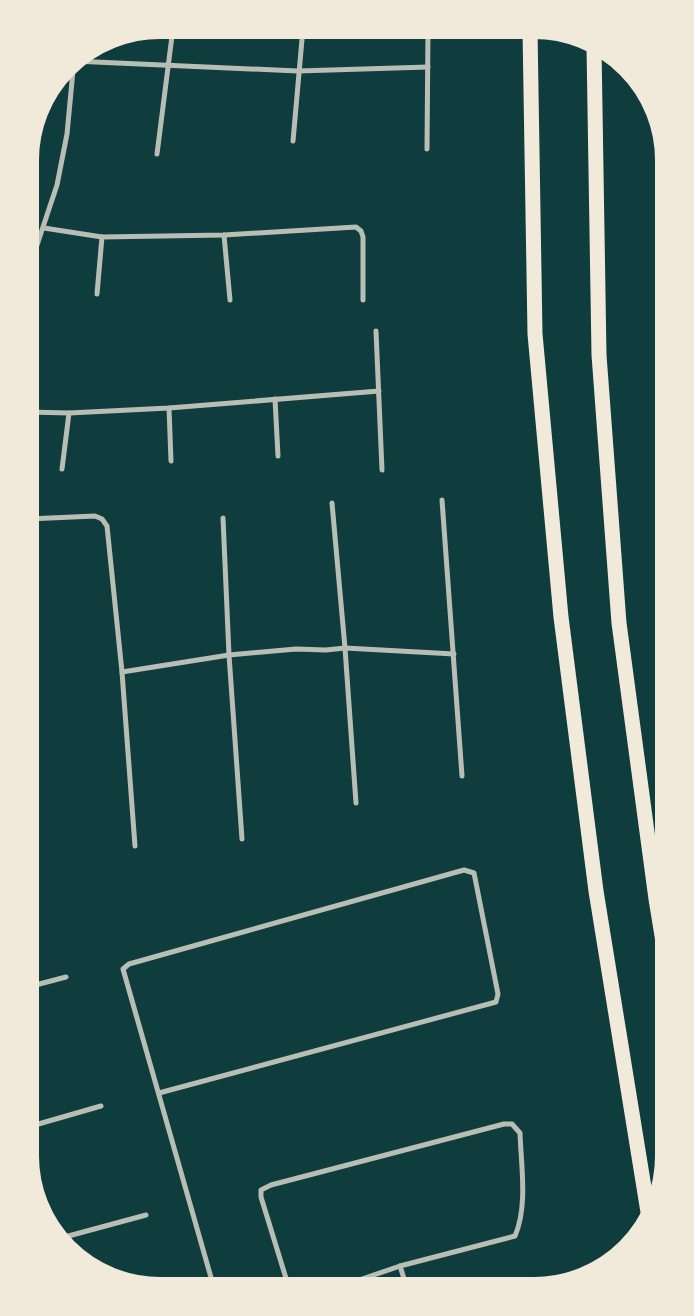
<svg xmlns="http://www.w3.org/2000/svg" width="694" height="1316" viewBox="0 0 694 1316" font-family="Cabin,sans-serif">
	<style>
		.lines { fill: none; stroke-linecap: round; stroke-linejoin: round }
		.minor { stroke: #b8beb3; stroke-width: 5 }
		.motorway { stroke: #f1e9da; stroke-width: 15 }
		.rim { fill: none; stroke: #f1e9da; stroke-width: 6 }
	</style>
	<rect width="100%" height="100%" fill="#0f3d3e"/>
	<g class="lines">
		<!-- minor -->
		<g class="minor">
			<polyline points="73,61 298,71 428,67"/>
			<polyline points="293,141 303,28"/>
			<polyline points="427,149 428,29"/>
			<polyline points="157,154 173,28"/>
			<polyline points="44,228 102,237 224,235 356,227 361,231 363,237 363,300"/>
			<polyline points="224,235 230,300"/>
			<polyline points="28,272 57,185 67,134 74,60"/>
			<polyline points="97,294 102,237"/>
			<polyline points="376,331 382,470"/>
			<polyline points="275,399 278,456"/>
			<polyline points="169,408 171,461"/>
			<polyline points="28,412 69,413 169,408 379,391"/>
			<polyline points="62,469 69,413"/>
			<polyline points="442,500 462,776"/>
			<polyline points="332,503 345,648 356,803"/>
			<polyline points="223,518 229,655 242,839"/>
			<polyline points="28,519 95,516 102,519 107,526 122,672 135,846"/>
			<polyline points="122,672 229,655 296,649 326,650 345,648 454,654"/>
			<polyline points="28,987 66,977"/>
			<polyline points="159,1093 496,1002 498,994 474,873 464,870 129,964 123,969 214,1288"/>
			<polyline points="28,1127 101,1106"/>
			<polyline points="61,1238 146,1215"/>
			<polyline points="400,1266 407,1288"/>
			<path d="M 289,1288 L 261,1197 L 261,1190 L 271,1185 L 504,1124 L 512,1124 L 520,1133 C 521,1165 528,1206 515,1236 L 400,1266 L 336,1288"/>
		</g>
		<!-- motorway -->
		<g class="motorway">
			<polyline points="530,30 535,334 561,617 596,891 648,1212"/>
			<polyline points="594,47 599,355 619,623 656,899 666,960"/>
		</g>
	</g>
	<!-- crop -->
	<path d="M0 0H694V1316H0ZM160 36H534A124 124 0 0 1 658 160V1156A124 124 0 0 1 534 1280H160A124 124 0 0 1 36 1156V160A124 124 0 0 1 160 36Z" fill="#f1e9da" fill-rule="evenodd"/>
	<path class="rim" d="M160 36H534A124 124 0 0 1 658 160V1156A124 124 0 0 1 534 1280H160A124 124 0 0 1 36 1156V160A124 124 0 0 1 160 36Z"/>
</svg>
